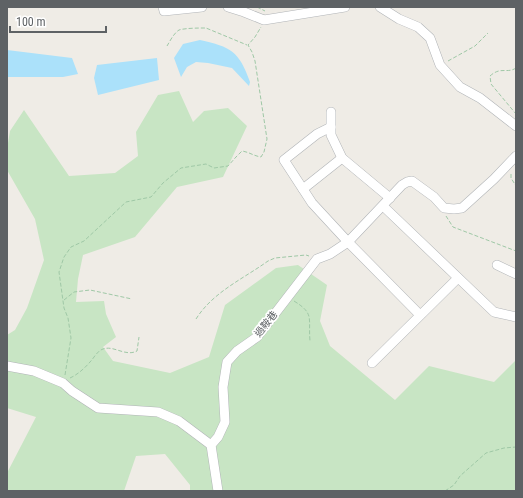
<svg xmlns="http://www.w3.org/2000/svg" width="523" height="498" viewBox="0 0 523 498" font-family="'Roboto Condensed','Noto Sans TC',sans-serif">
	<style>
		.green { fill: #c8e5c4 }
		.water { fill: #abe1fa }
		.lines { fill: none; stroke-linecap: round; stroke-linejoin: round }
		.minor-casing { stroke: #b1b4b7; stroke-width: 10 }
		.path { stroke: #9fc8a6; stroke-width: 1; stroke-dasharray: 4 2; stroke-linecap: butt }
		.minor { stroke: #fff; stroke-width: 9 }
		.labels { text-anchor: middle; dominant-baseline: central; stroke-width: 3.5; stroke-linejoin: round; paint-order: stroke }
		.street-label { font-size: 10px; fill: #5e6265; stroke: #fff }
	</style>
	<rect width="100%" height="100%" fill="#efece6"/>
	<!-- green -->
	<polygon class="green" points="179,91 193,122 204,111 228,108 247,126 223,177 177,187 135,237 83,255 78,279 76,302 104,301 106,314 116,337 103,347 113,361 170,373 209,357 225,305 276,268 298,265 327,285 320,321 330,346 395,400 429,366 494,382 516,360 516,491 190,491 190,485 165,454 136,456 124,491 7,491 7,473 36,417 7,408 7,335 15,330 27,308 44,260 35,219 7,170 7,149 10,131 24,110 69,176 115,173 138,156 136,132 158,95"/>
	<!-- water -->
	<g class="water">
		<path d="M 200,40 C 231,47 239,51 250,82 L 249,86 L 232,68 L 208,63 L 196,62 L 187,67 L 181,77 L 174,58 L 183,44 Z"/>
		<polygon points="7,50 72,58 78,74 63,77 7,77"/>
		<polygon points="157,58 159,80 98,95 94,78 97,65"/>
	</g>
	<g class="lines">
		<!-- minor casing -->
		<g class="minor-casing">
			<g id="minor">
				<polyline points="163,7 164,11 202,7"/>
				<polyline points="228,7 244,12 264,20 345,7"/>
				<polyline points="380,7 399,19 418,27 430,38 440,65 460,87 480,98 516,126"/>
				<polyline points="331,112 331,135 342,158 390,198"/>
				<polyline points="331,127 317,134 284,160 312,203 348,242 420,315"/>
				<polyline points="303,189 342,158"/>
				<polyline points="383,206 494,312 516,317"/>
				<polyline points="497,265 516,274"/>
				<polyline points="372,363 458,278"/>
				<polyline points="7,366 34,371 63,383 72,391 98,408 158,412 179,421 211,445"/>
				<polyline points="218,491 211,445 218,437 225,422 223,387 227,362 237,351 257,337 317,259 330,254 348,242 402,185 407,182 412,181 434,197 444,208 454,209 462,208 494,179 516,156"/>
			</g>
		</g>
		<!-- path -->
		<g class="path">
			<polyline points="257,7 265,11"/>
			<path d="M 167,46 C 170,41 174,33 179,30 C 185,28 200,28 206,28 L 247,45"/>
			<polyline points="448,61 475,46 488,33"/>
			<path d="M 516,68 C 507,74 501,66 490,76 L 491,84 L 516,114"/>
			<polyline points="511,174 511,178 516,186"/>
			<polyline points="446,216 453,227 516,251"/>
			<polyline points="64,300 74,292 90,290 132,299"/>
			<path d="M 294,301 C 315,314 308,318 310,341"/>
			<path d="M 196,319 C 213,292 243,279 268,261 L 275,258 L 306,255 L 309,256"/>
			<path d="M 65,375 L 71,338 L 68,318 L 64,308 L 59,272 L 64,257 L 71,247 L 84,241 L 126,202 L 151,197 L 163,183 L 181,168 L 206,164 L 214,168 L 228,166 L 236,157 L 242,151 C 249,152 254,156 261,157 L 264,152 L 267,139 L 255,61 L 252,52 L 248,45 L 255,37 L 261,27"/>
			<path d="M 70,378 C 77,375 85,368 90,362 C 94,358 97,351 103,349 C 114,345 125,357 137,351 L 139,337"/>
			<polyline points="445,491 454,485 460,476 486,453 504,448 516,447"/>
		</g>
		<!-- minor -->
		<use href="#minor" class="minor"/>
	</g>
	<g class="labels">
		<!-- street labels -->
		<g class="street-label">
			<text transform="translate(266 324) rotate(-51)">過鞍巷</text>
		</g>
	</g>
	<!-- border -->
	<rect width="523" height="498" fill="none" stroke="#5e6265" stroke-width="16"/>
	<!-- scale -->
	<path d="M10 26v6h96v-6" fill="none" stroke="#5e6265" stroke-width="2"/>
	<text x="16" y="26" font-size="12" fill="#5e6265" stroke="#ffffff" stroke-width="3" paint-order="stroke">100 m</text>
</svg>
